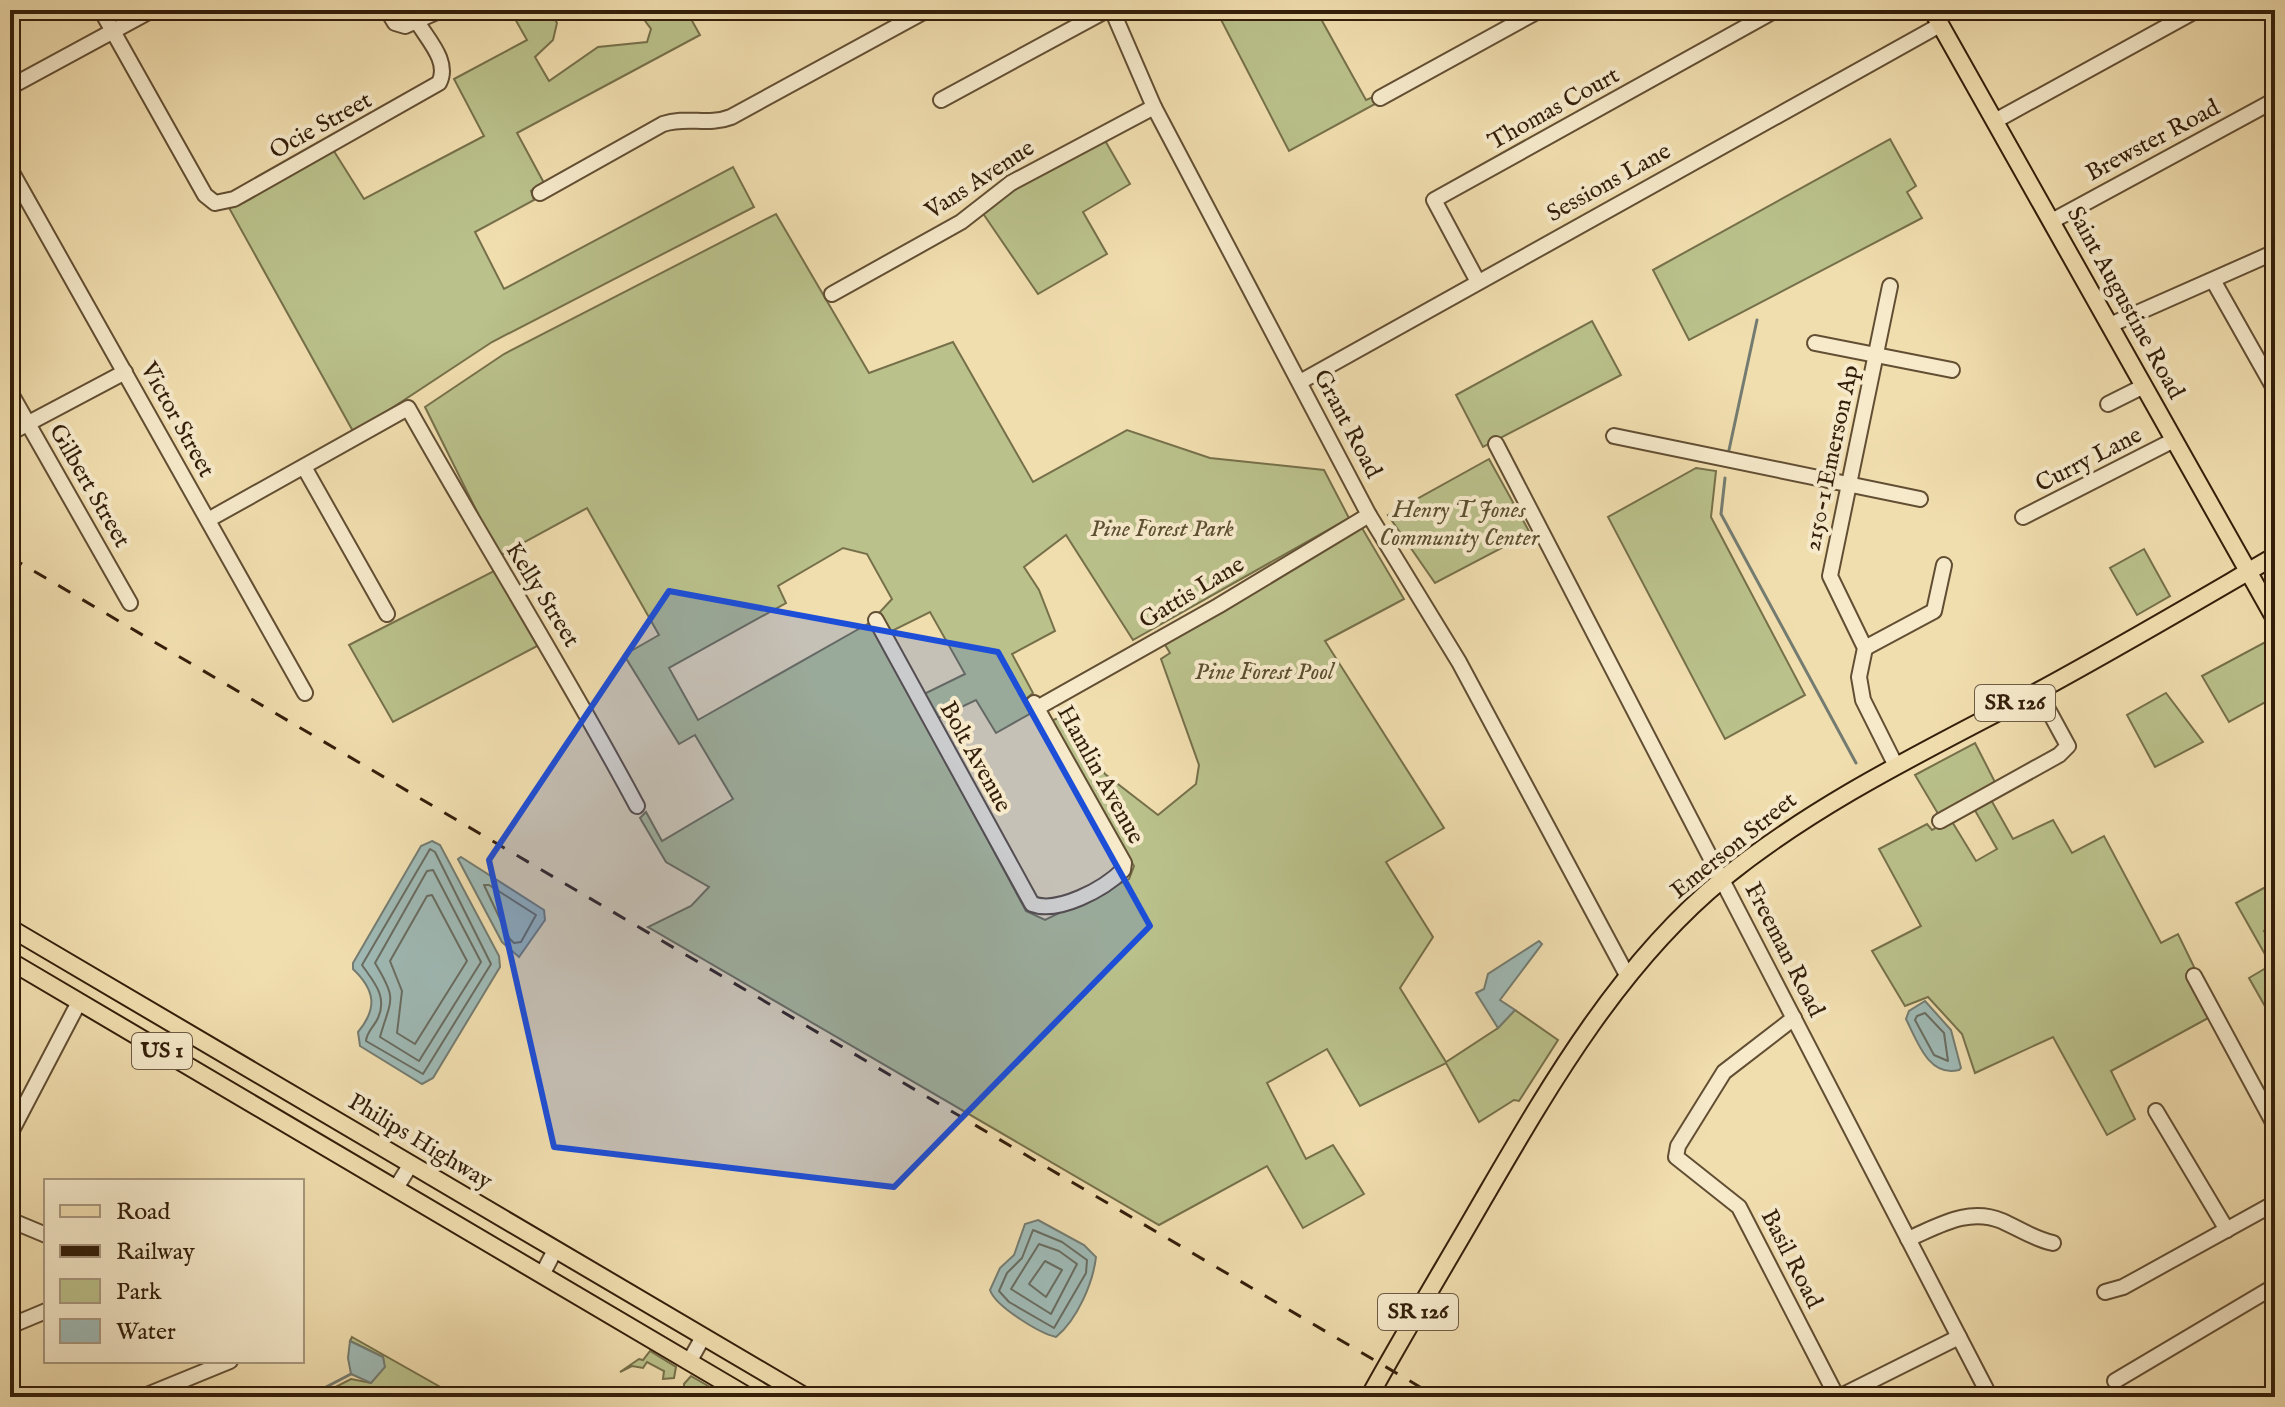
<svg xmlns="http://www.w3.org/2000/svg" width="2285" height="1407" viewBox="0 0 2285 1407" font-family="'IM FELL English',serif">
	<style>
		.green { fill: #bac18b; stroke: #76704a; stroke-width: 2 }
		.water { fill: #9fbab6; stroke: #747c71; stroke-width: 2 }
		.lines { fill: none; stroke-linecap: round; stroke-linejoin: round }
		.shore { stroke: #696c60; stroke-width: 2 }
		.stream { stroke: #747c71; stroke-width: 3 }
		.minor-casing { stroke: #624e33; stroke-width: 18 }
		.major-casing { stroke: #331e0a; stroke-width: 20 }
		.minor { stroke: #f6eacb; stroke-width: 14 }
		.major { stroke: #f1deaf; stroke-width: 16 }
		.rail { stroke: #331e0a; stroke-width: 3; stroke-dasharray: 14 14; stroke-linecap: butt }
		.marked { fill: #1d4ed8; fill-opacity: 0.2; stroke: #1d4ed8; stroke-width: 6; stroke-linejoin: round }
		.labels { text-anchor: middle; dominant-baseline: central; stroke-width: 8; stroke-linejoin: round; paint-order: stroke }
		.shield { fill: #f6eacb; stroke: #6e5b44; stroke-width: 2 }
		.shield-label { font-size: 22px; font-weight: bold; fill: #331e0a }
		.street-label { font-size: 24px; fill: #331e0a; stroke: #f6eacb }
		.park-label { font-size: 24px; font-style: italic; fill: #5c4f31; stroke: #f6eacb }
	</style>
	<rect width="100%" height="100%" fill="#f1deaf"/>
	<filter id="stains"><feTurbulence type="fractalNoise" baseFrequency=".0025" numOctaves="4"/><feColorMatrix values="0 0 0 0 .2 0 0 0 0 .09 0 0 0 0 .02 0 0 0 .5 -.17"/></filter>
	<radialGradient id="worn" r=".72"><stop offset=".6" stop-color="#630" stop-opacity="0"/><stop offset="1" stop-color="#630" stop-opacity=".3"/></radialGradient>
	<!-- green -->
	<g class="green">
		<polygon points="510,10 549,10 557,23 553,40 535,57 549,81 598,47 647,42 651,29 637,10 686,10 700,35 517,133 544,183 531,191 534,200 475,232 504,289 733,167 754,207 492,342 354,433 228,206 332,148 364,199 484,136 454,79 527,40"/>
		<polygon points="1216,10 1316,10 1366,100 1373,97 1375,104 1289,151"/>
		<polygon points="1103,137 1130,184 1083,212 1107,254 1038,294 982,212 1010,189"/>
		<polygon points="1890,139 1916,186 1907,192 1922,218 1689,340 1653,270"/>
		<polygon points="776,214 869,373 953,342 1033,482 1127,430 1210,458 1324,470 1349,518 1133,640 1066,535 1024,567 1039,590 1055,631 1012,654 1033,693 1026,699 1033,712 996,733 976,700 934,720 920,696 965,674 930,612 888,633 879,613 892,599 867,554 843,548 778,586 786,603 669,668 698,720 871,622 1026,911 1045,920 1129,879 1134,866 1050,721 1068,715 1105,774 1158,815 1196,784 1199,765 1161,659 1170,653 1164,643 1362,528 1404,599 1325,641 1444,828 1386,862 1433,937 1400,988 1446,1062 1498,1028 1515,1010 1558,1040 1519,1101 1514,1100 1479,1122 1446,1063 1360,1106 1327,1049 1267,1083 1306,1159 1333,1145 1364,1194 1303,1228 1267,1166 1159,1225 648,927 691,906 709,887 666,862 640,818 646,812 662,841 733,799 695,735 679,744 624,655 659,635 587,508 499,556 425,407 504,354"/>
		<polygon points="1592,321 1621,375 1483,447 1456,395"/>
		<polygon points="1489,459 1530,533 1435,583 1388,515"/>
		<polygon points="1696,468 1716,471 1711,517 1805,695 1725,739 1608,517"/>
		<polygon points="2144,549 2170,596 2137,615 2110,568"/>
		<polygon points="494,571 539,645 393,722 349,645"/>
		<polygon points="2271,639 2275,646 2275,697 2229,722 2202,676"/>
		<polygon points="2166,693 2203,742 2155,767 2127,715"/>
		<polygon points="1975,743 1997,786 1940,817 1915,775"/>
		<polygon points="1990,798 2013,839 2053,820 2072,853 2104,836 2161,943 2178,934 2195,969 2189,973 2210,1017 2111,1071 2135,1119 2107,1135 2053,1037 1975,1073 1962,1034 1928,997 1905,1006 1872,951 1921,926 1879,849 1927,824 1932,830 1951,820 1976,861 1997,849 1973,807"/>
		<polygon points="2275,882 2275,925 2264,931 2275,950 2275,1024 2249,978 2271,965 2236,903"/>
		<polygon points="352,1337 458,1397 316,1397 351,1379 371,1383 384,1367 383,1357 350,1341"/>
		<polygon points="650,1351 676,1367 674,1378 663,1379 664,1371 647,1362 643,1368 632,1366 620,1372 639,1359 643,1360"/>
		<polygon points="691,1376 727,1397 684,1397 684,1384"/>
	</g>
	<!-- water -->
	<g class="water">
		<path d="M 432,841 L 440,845 L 499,956 L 500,967 L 433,1078 L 422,1084 L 360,1046 L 358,1032 C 378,1008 375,990 353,969 L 353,963 L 421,846 Z"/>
		<polygon points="461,857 544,910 545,920 519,957 502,942 458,859"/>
		<polygon points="1539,941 1542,944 1500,1000 1515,1010 1498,1028 1476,993 1484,989 1488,974"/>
		<path d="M 1925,1001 L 1951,1030 L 1961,1068 L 1959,1070 C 1929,1078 1917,1041 1906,1019 L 1909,1011 Z"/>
		<path d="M 1038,1220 L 1084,1245 L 1096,1257 C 1093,1283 1077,1320 1056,1337 C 1039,1333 995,1306 990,1290 L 1000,1268 L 1014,1255 L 1025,1224 Z"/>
		<polygon points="350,1341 383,1357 385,1367 371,1383 351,1374 348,1358"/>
	</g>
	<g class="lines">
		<!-- shore -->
		<g class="shore">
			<path d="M 430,849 L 435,852 L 491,964 L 423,1074 L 366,1041 C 367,1031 374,1027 378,1018 C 388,996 373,981 362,965 Z"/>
			<path d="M 433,870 L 481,962 L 419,1061 L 380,1037 C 391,998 398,1001 375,963 L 427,871 Z"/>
			<polygon points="484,885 489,885 536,915 521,942 514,943 509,938"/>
			<polygon points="432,895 467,961 415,1044 397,1033 402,991 390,961 427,896"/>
			<polygon points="1925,1013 1944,1033 1948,1061 1934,1055 1915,1020 1917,1016"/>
			<polygon points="1033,1230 1062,1242 1087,1260 1086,1273 1054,1328 1009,1302 999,1291 1007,1273 1022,1258"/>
			<polygon points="1039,1244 1059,1251 1077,1264 1051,1314 1011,1289"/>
			<polygon points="1045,1261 1062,1270 1046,1297 1029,1284"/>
		</g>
		<!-- stream -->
		<g class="stream">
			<polyline points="1729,450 1757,320"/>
			<polyline points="1725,478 1721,514 1856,763"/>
			<polyline points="307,1397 351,1374"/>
		</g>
		<!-- minor casing -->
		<g class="minor-casing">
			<g id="minor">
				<path d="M 101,10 L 205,195 L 215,203 L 234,199 L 439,83 C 450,62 428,40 418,23"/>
				<polyline points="387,10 395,23 405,26 441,10"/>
				<polyline points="1112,10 1154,107 1369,515 1459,662 1628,977"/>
				<polyline points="10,87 152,10"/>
				<polyline points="1380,98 1540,10"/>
				<polyline points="941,100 1107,10"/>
				<polyline points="1995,121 2197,10"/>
				<polyline points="10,169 305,693"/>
				<path d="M 540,193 L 663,124 C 687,116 708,126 731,117 L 927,10"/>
				<polyline points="2052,221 2275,100"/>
				<polyline points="1478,282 1434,200 1776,10"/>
				<polyline points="2214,282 2275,390"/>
				<polyline points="1890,286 1830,576 1865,648 1859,677 1863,700 1896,766"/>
				<polyline points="832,294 961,222 1011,183 1154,107"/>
				<polyline points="2110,325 2275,252"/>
				<polyline points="1815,343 1952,370"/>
				<polyline points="1300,382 1940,25"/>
				<polyline points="10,392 130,603"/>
				<polyline points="2108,404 2144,386"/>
				<polyline points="10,433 125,372"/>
				<polyline points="1614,436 1920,499"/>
				<polyline points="1496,444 1987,1391"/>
				<polyline points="304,467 387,614"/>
				<polyline points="2023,517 2174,440"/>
				<path d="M 208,520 L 408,408 C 483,542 565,671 637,806"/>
				<path d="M 876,620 L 1032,904 C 1058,914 1104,889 1123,870 L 1124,863 L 1034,703"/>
				<polyline points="1865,648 1934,611 1944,565"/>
				<polyline points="1037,708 1218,606 1369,515"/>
				<polyline points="1940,821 2059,755 2068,746 2038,691"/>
				<polyline points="2194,976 2275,1126"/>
				<polyline points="1794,1018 1724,1072 1678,1146 1676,1157 1739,1207 1837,1397"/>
				<polyline points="2156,1111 2227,1230"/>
				<polyline points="10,1134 79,1002"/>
				<polyline points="396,1188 411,1164"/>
				<polyline points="10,1220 46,1235"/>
				<path d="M 1908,1239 C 1939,1226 1968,1207 2002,1221 C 2020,1229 2034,1239 2053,1243"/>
				<polyline points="542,1275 555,1250"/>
				<polyline points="2105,1292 2123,1287 2275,1203"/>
				<polyline points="10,1326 46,1311"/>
				<polyline points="689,1362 703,1337"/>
				<polyline points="2115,1381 2275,1286"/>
				<polyline points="142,1397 230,1361"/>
				<polyline points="1839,1397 1959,1337"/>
			</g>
		</g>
		<!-- major casing -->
		<g class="major-casing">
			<g id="major">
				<polyline points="1932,10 2275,619"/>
				<polyline points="10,928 806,1397"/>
				<polyline points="10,961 749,1397"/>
				<path d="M 1369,1397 C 1406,1330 1446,1264 1484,1198 C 1551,1083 1620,963 1724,878 C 1818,802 1925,751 2031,695 C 2113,651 2194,603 2275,556"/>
			</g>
		</g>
		<!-- minor -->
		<use href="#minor" class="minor"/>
		<!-- major -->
		<use href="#major" class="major"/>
		<!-- rail -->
		<polyline class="rail" points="10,557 1437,1397"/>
	</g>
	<!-- marked area -->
	<path class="marked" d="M 669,591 L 998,652 L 1150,926 L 894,1187 L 554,1147 L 489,860 Z"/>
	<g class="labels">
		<!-- shield labels -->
		<g class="shield">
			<rect x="1975" y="685" width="80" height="36" rx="6"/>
			<rect x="132" y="1033" width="60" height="36" rx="6"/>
			<rect x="1378" y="1294" width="80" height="36" rx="6"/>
		</g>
		<g class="shield-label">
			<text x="2015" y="703">SR 126</text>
			<text x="162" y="1051">US 1</text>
			<text x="1418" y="1312">SR 126</text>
		</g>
		<!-- street labels -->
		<g class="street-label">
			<text transform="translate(1554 109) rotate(-29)">Thomas Court</text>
			<text transform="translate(321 126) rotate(-29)">Ocie Street</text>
			<text transform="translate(2153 141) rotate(-28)">Brewster Road</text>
			<text transform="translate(980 180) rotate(-33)">Vans Avenue</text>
			<text transform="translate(1609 183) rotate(-29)">Sessions Lane</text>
			<text transform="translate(2125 303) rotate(61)">Saint Augustine Road</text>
			<text transform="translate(177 420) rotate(61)">Victor Street</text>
			<text transform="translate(1347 424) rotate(62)">Grant Road</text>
			<text transform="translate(1832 458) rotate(-78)">2150-1 Emerson Ap</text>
			<text transform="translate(2089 460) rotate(-27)">Curry Lane</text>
			<text transform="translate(89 486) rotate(60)">Gilbert Street</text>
			<text transform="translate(1192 593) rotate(-31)">Gattis Lane</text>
			<text transform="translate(542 595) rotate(58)">Kelly Street</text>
			<text transform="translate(975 757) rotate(61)">Bolt Avenue</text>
			<text transform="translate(1100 775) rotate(61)">Hamlin Avenue</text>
			<text transform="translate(1734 846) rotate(-39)">Emerson Street</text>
			<text transform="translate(1784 950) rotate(63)">Freeman Road</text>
			<text transform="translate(420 1142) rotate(31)">Philips Highway</text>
			<text transform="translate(1791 1259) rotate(63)">Basil Road</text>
		</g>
		<!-- park labels -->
		<g class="park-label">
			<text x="1459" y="510">Henry T Jones<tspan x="1459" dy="28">Community Center</tspan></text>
			<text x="1162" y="529">Pine Forest Park</text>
			<text x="1264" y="672">Pine Forest Pool</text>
		</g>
	</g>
	<!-- margin -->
	<rect width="2285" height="1407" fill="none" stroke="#f1deaf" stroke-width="40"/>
	<rect x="12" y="12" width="2261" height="1383" fill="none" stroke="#331e0a" stroke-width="4"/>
	<rect x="20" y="20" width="2245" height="1367" fill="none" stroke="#331e0a" stroke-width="2"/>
	<!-- legend -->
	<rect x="44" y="1179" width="260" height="184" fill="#f6eacb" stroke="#a8987e" stroke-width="2"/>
	<rect x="60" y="1205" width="40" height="12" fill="#f1deaf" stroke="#a8987e" stroke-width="2"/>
	<text x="116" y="1219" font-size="24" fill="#331e0a">Road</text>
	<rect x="60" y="1245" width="40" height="12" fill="#331e0a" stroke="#a8987e" stroke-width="2"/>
	<text x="116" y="1259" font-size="24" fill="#331e0a">Railway</text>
	<rect x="60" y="1279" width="40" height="24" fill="#bac18b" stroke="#a8987e" stroke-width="2"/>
	<text x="116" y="1299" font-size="24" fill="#331e0a">Park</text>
	<rect x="60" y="1319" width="40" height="24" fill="#9fbab6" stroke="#a8987e" stroke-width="2"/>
	<text x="116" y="1339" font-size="24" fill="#331e0a">Water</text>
	<rect width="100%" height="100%" filter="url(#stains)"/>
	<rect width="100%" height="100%" fill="url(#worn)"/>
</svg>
